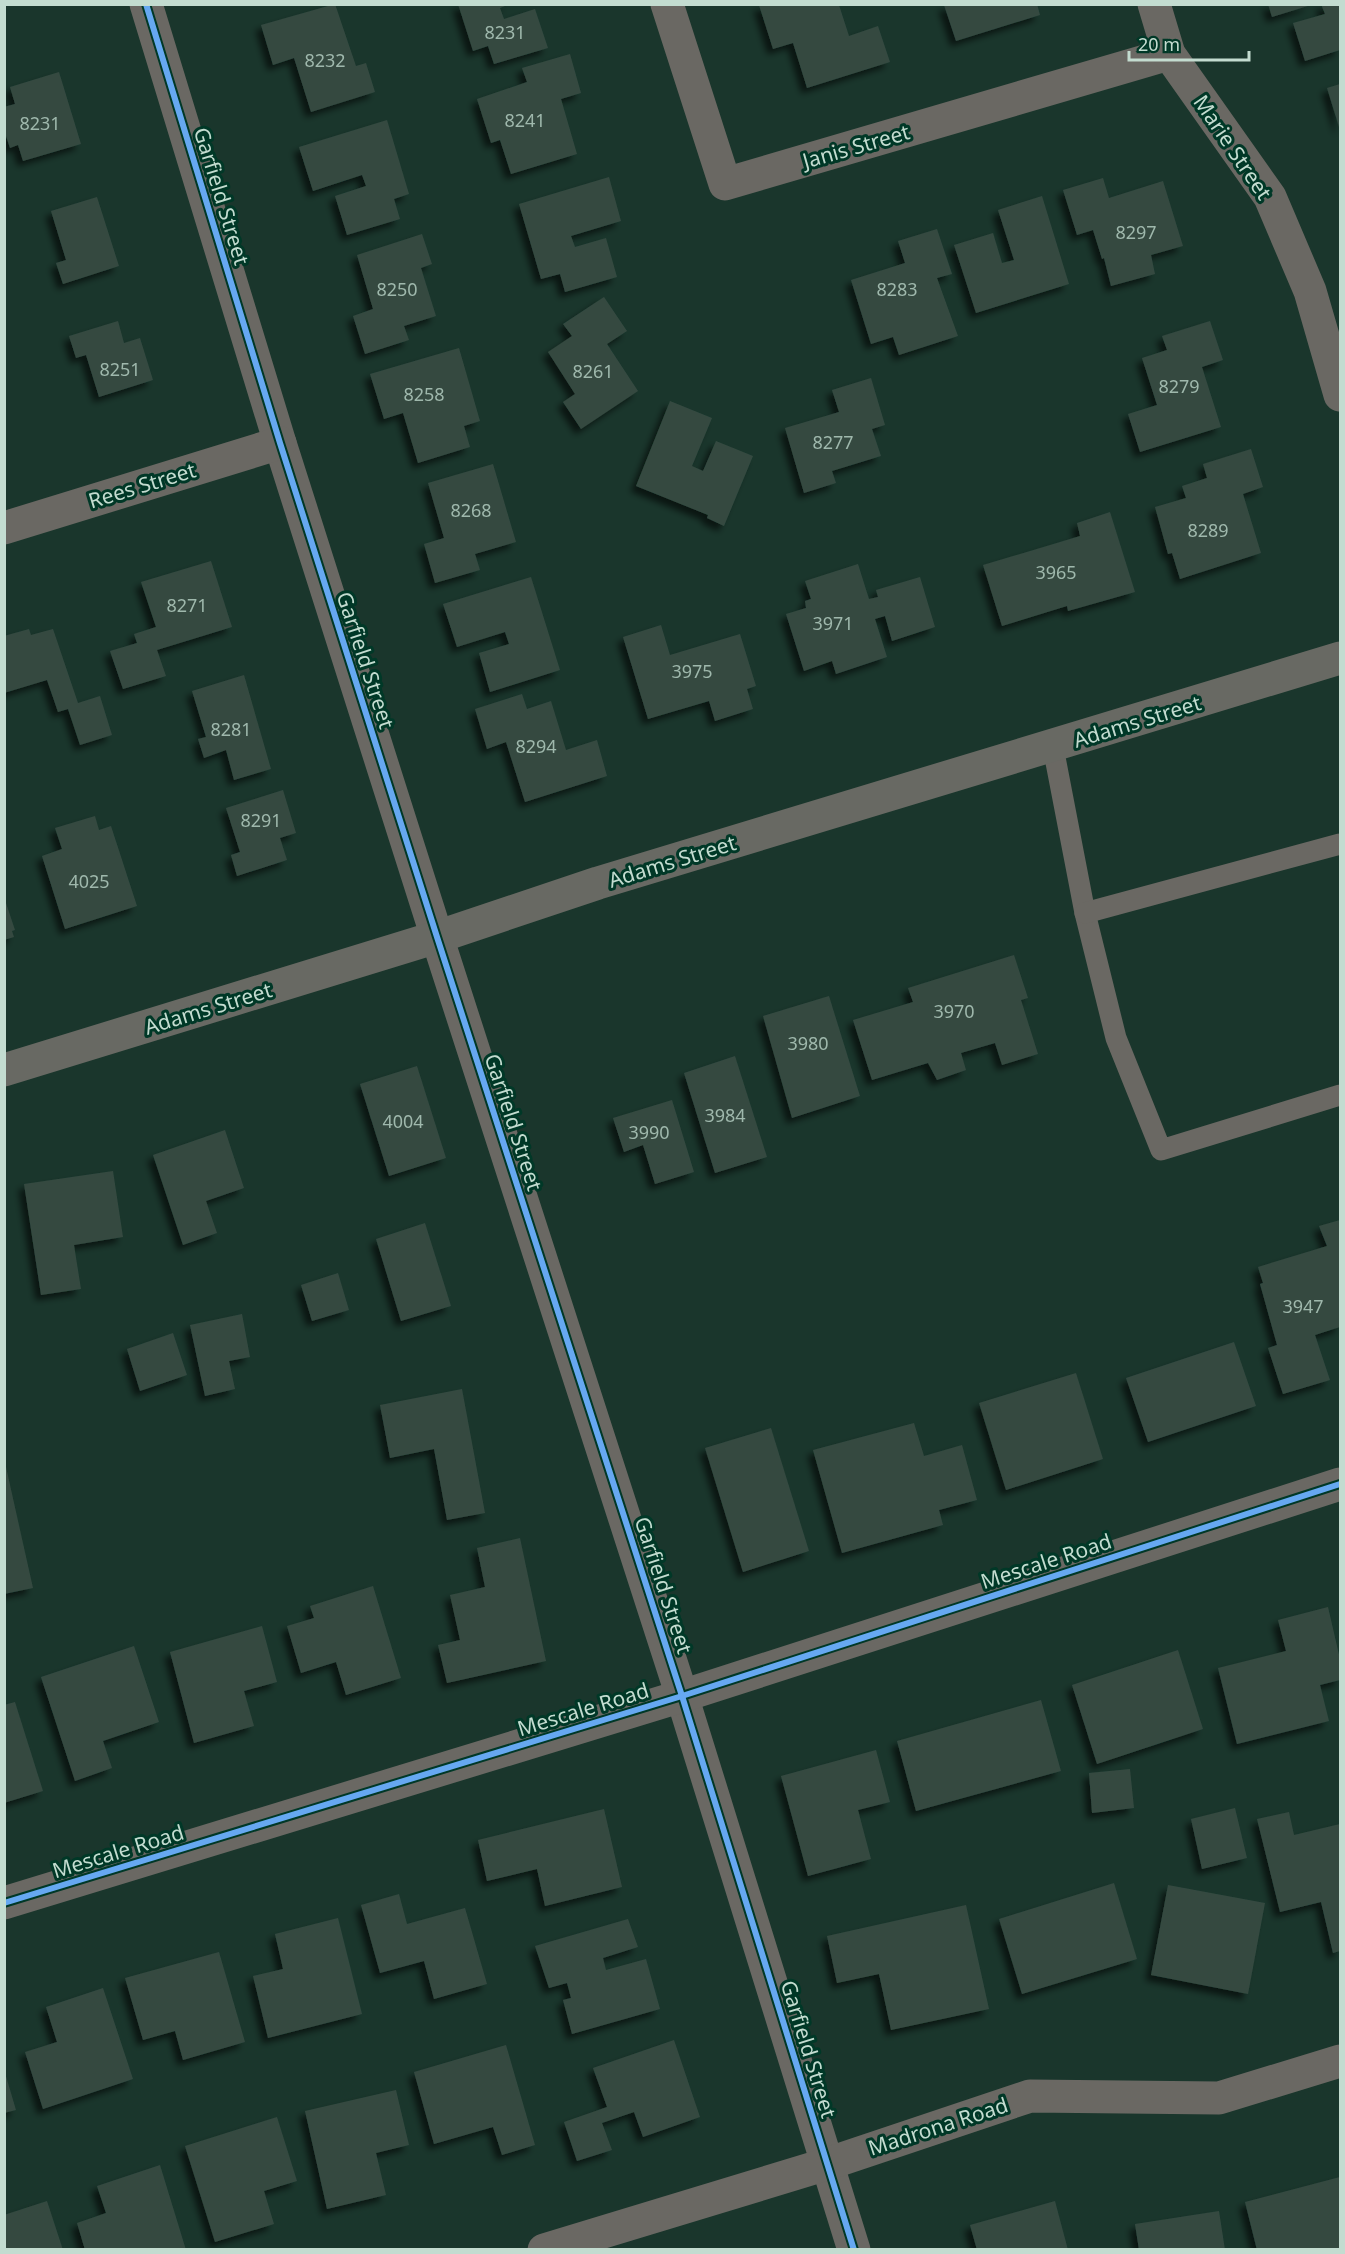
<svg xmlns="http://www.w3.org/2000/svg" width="1345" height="2254" viewBox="0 0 1345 2254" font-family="'Noto Sans',sans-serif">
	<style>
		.building { fill: #344a41; filter: url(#shadow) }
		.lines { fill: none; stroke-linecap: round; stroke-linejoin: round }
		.service { stroke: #6a6863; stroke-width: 21 }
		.minor { stroke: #6a6863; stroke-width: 33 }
		.secondary { stroke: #686963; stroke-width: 33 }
		.cycleway-casing { stroke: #003827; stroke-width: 10 }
		.cycleway { stroke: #66a8f1; stroke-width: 6 }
		.labels { text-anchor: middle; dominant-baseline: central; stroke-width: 6; stroke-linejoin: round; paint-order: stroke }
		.number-label { font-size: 18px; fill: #9fb8ac }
		.street-label { font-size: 21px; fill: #c3dcd0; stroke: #003827 }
	</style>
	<defs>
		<filter id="shadow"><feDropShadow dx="-5.5" dy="5.5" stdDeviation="3" flood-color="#0009"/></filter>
	</defs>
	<rect width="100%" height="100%" fill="#1a362c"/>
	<!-- building -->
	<g class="building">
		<polygon points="335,4 356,66 366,63 375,92 311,112 294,58 273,65 261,25"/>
		<polygon points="458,4 510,4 500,8 504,19 535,9 548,48 494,64 488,46 473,51"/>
		<polygon points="1037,4 1040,15 956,41 944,5"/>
		<polygon points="1268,4 1311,4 1311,5 1272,17"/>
		<polygon points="1321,4 1340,4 1340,50 1305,61 1293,23 1325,14"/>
		<polygon points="759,5 839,5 849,36 878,26 890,62 807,88 793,43 773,49"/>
		<polygon points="570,54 581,93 561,99 577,154 511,174 500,140 491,143 477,99 527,82 522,68"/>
		<polygon points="59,72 81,144 23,161 18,145 10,148 4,130 4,107 15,104 10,87"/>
		<polygon points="1340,84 1340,130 1327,88"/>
		<polygon points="387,120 409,194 394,199 400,219 347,235 335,196 366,186 362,175 313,191 299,147"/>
		<polygon points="609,177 621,221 571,236 575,247 606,238 617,277 565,292 560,274 541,279 519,204"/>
		<polygon points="1103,178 1109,198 1163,181 1183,246 1151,255 1155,274 1111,286 1104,258 1102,259 1093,230 1077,235 1063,190"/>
		<polygon points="1042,196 1069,284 976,313 954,245 993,233 1002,263 1014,260 998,210"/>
		<polygon points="97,197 119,266 63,284 56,263 66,260 51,211"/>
		<polygon points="937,229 952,274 937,278 958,336 899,355 893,337 871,344 851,280 905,263 898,241"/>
		<polygon points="422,234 432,264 421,268 436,316 404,326 409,340 365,354 353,316 373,309 357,255"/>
		<polygon points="604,297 627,331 607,344 638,391 581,429 563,402 575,394 548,352 572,336 563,324"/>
		<polygon points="118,321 124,343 140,338 153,380 99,397 86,355 76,358 69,336"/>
		<polygon points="1210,321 1223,360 1202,367 1221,427 1140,452 1128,414 1157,405 1142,358 1167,350 1162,336"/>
		<polygon points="459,348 480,421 464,426 470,447 418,463 403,413 384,419 370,374"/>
		<polygon points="871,378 885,425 872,429 881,456 832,471 836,483 804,493 785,428 839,412 832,390"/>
		<polygon points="670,401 712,418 692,466 703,471 716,441 753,456 724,526 707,518 708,515 636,486"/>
		<polygon points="1251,449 1263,487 1243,494 1261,553 1180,579 1172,553 1168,554 1155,507 1186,498 1182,486 1207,478 1203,464"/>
		<polygon points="493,464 516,542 475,554 480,570 435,583 424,544 444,538 428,483"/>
		<polygon points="1110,512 1135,592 1068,611 1067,606 1002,626 983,565 1080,536 1077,523"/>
		<polygon points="211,561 232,627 157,650 166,676 123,689 110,651 137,643 134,634 156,627 141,582"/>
		<polygon points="858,564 869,599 878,597 876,590 920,577 935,627 892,641 885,616 875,619 887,657 836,674 832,661 804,671 786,614 806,608 805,601 811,599 805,581"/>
		<polygon points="531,577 560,670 490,692 479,653 509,644 505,632 457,647 443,604"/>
		<polygon points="661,625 670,655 740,634 756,686 747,689 753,709 715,721 709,701 648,719 623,637"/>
		<polygon points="29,629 31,635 53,629 78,703 100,696 112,735 80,745 68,709 58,712 47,680 4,693 4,636"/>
		<polygon points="244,675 271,769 234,780 226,750 204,758 198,739 206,737 192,691"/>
		<polygon points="522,694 527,709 551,701 566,750 597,740 607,776 525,802 506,742 487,749 475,709"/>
		<polygon points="283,790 296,833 280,838 287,860 237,876 231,855 240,852 226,808"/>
		<polygon points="95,816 99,830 111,826 137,906 65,929 42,856 62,849 55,828"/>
		<polygon points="4,897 15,930 12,931 14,937 4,940"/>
		<polygon points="1014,955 1028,998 1021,1000 1038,1054 1002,1065 995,1043 961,1053 966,1070 937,1080 928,1063 872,1080 853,1020 913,1002 908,988"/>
		<polygon points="829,996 860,1096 792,1118 763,1016"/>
		<polygon points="735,1056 767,1157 715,1173 684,1073"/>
		<polygon points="417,1066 446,1158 389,1176 360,1084"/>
		<polygon points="672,1100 694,1172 655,1184 643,1145 624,1152 613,1118"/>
		<polygon points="225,1130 244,1188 206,1201 217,1233 183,1245 153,1155"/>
		<polygon points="113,1171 123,1237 74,1245 81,1289 41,1295 24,1184"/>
		<polygon points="1340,1220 1340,1327 1315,1335 1330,1380 1283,1394 1268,1348 1277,1345 1260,1284 1263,1283 1258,1267 1327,1246 1319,1226"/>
		<polygon points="425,1223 451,1306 401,1321 376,1239"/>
		<polygon points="338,1273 349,1310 312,1321 301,1285"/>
		<polygon points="242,1314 250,1357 229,1361 235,1389 205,1396 190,1325"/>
		<polygon points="173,1333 187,1375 140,1391 127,1349"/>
		<polygon points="1234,1342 1256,1406 1148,1442 1126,1378"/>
		<polygon points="1076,1373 1103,1459 1006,1490 979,1403"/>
		<polygon points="462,1389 485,1513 447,1520 434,1449 390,1458 380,1405"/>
		<polygon points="914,1423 924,1456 962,1445 977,1500 939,1510 943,1525 842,1553 813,1450"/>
		<polygon points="771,1428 809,1551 743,1572 705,1448"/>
		<polygon points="4,1458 33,1588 4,1594"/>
		<polygon points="520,1538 546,1661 447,1683 438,1645 460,1640 450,1595 485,1587 477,1548"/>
		<polygon points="373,1586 401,1678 346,1695 336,1662 301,1673 287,1626 314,1618 310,1606"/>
		<polygon points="1328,1607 1340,1659 1340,1680 1320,1685 1329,1721 1237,1744 1218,1668 1286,1651 1278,1620"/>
		<polygon points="262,1626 277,1682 244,1691 254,1726 194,1743 170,1652"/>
		<polygon points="134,1646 159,1722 103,1741 112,1768 75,1781 41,1677"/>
		<polygon points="1178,1650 1203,1729 1097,1764 1072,1685"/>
		<polygon points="1041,1700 1061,1771 916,1811 897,1741"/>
		<polygon points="15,1702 43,1791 4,1803 4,1705"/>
		<polygon points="876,1750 890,1802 858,1810 871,1859 808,1876 781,1776"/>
		<polygon points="1130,1769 1134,1808 1092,1813 1089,1773"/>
		<polygon points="1235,1808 1247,1858 1202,1869 1191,1819"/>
		<polygon points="604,1809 622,1887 545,1906 537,1869 487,1881 478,1840"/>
		<polygon points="1289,1812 1294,1835 1340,1824 1340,1951 1333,1953 1321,1902 1280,1912 1257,1819"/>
		<polygon points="1114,1883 1137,1959 1022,1994 999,1919"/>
		<polygon points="1168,1885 1265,1903 1248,1994 1151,1975"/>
		<polygon points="399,1894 407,1924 465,1908 487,1984 434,1999 424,1961 380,1973 361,1905"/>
		<polygon points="966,1905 989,2009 891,2030 879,1974 837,1983 827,1936"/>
		<polygon points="338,1918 362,2014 268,2038 253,1976 283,1969 275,1934"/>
		<polygon points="628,1919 638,1947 603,1958 606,1970 646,1959 660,2009 572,2034 563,2000 571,1998 567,1983 549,1988 535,1946"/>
		<polygon points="219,1952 245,2042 183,2060 175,2031 143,2040 125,1978"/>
		<polygon points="103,1988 133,2079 43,2109 25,2052 57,2042 46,2007"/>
		<polygon points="674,2040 700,2117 643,2137 634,2112 602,2123 612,2150 577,2161 564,2122 607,2107 593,2068"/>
		<polygon points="506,2045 535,2145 502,2155 493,2127 434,2144 414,2072"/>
		<polygon points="5,2073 16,2110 4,2113 4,2074"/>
		<polygon points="396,2090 409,2145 376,2153 386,2195 327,2209 305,2111"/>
		<polygon points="277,2117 297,2181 264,2191 274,2224 215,2242 185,2146"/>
		<polygon points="160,2165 186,2250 85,2250 77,2223 106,2213 97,2186"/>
		<polygon points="1340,2177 1340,2250 1257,2250 1245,2202"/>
		<polygon points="47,2201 63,2250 4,2250 4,2215"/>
		<polygon points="1055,2201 1068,2250 977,2250 970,2225"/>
		<polygon points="1219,2211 1225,2250 1139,2250 1135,2224"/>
	</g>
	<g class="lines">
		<!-- service -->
		<g class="service">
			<polyline points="1053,747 1085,913 1116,1038 1161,1150 1340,1095"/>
			<polyline points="1085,913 1340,844"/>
		</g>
		<!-- minor -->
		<g class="minor">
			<polyline points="146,4 280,443 437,937 682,1696 854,2250"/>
			<polyline points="667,4 725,184 1169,54"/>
			<polyline points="1154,4 1169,54 1270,197 1310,291 1340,395"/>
			<polyline points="4,528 280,443"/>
			<polyline points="4,1903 682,1696 1340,1484"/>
			<polyline points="544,2250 827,2164 1030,2096 1219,2098 1340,2061"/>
		</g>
		<!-- secondary -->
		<polyline class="secondary" points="4,1070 437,937 598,883 1340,658"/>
		<!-- cycleway casing -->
		<g class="cycleway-casing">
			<g id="cycleway">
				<polyline points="146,4 280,443 437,937 682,1696 854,2250"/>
				<polyline points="4,1903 682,1696 1340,1484"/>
			</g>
		</g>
		<!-- cycleway -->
		<use href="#cycleway" class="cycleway"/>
	</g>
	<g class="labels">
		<!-- number labels -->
		<g class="number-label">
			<text x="505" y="32">8231</text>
			<text x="325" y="60">8232</text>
			<text x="525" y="120">8241</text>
			<text x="40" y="123">8231</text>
			<text x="1136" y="232">8297</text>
			<text x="397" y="289">8250</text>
			<text x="897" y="289">8283</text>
			<text x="120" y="369">8251</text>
			<text x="593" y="371">8261</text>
			<text x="1179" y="386">8279</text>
			<text x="424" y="394">8258</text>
			<text x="833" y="442">8277</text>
			<text x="471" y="510">8268</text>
			<text x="1208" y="530">8289</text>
			<text x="1056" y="572">3965</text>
			<text x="187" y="605">8271</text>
			<text x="833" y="623">3971</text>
			<text x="692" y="671">3975</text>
			<text x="231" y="729">8281</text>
			<text x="536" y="746">8294</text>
			<text x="261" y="820">8291</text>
			<text x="89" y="881">4025</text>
			<text x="954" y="1011">3970</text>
			<text x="808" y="1043">3980</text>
			<text x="725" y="1115">3984</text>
			<text x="403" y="1121">4004</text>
			<text x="649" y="1132">3990</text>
			<text x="1303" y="1306">3947</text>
		</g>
		<!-- street labels -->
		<g class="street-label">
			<text transform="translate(856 146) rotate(-16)">Janis Street</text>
			<text transform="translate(1233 147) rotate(56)">Marie Street</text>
			<text transform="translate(222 196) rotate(73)">Garfield Street</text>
			<text transform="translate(142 485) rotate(-17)">Rees Street</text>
			<text transform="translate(366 660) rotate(72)">Garfield Street</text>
			<text transform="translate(1137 721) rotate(-17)">Adams Street</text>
			<text transform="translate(672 861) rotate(-17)">Adams Street</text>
			<text transform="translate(208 1008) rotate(-17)">Adams Street</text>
			<text transform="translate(514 1122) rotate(72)">Garfield Street</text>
			<text transform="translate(1046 1561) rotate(-18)">Mescale Road</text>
			<text transform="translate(664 1585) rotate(72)">Garfield Street</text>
			<text transform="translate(583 1709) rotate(-17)">Mescale Road</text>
			<text transform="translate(118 1851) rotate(-17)">Mescale Road</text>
			<text transform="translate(809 2049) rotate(73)">Garfield Street</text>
			<text transform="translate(938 2126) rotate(-18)">Madrona Road</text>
		</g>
	</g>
	<!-- border -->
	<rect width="1345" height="2254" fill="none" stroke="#c3dcd0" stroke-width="12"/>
	<!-- scale -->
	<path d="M1129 51v9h120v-9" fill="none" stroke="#c3dcd0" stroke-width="3"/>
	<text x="1138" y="51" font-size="18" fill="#c3dcd0" stroke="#003827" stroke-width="4.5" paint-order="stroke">20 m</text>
</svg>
